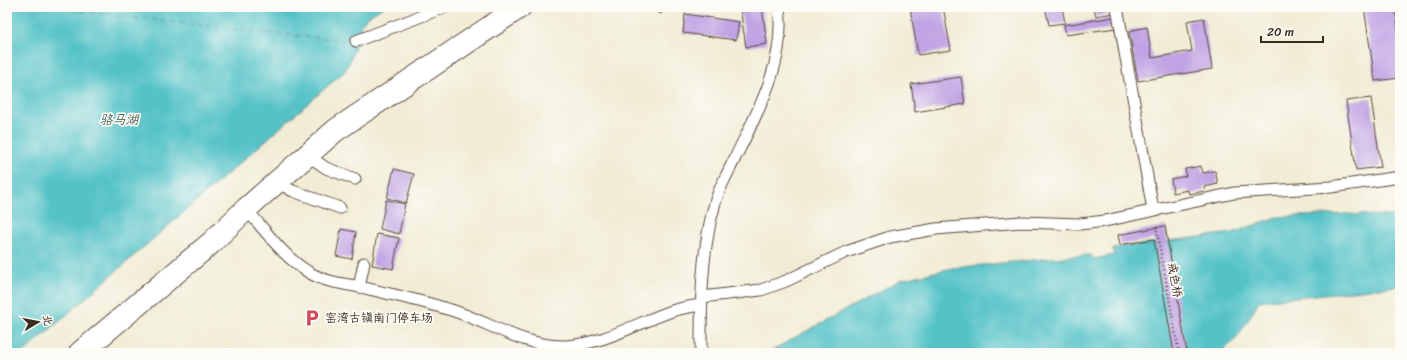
<svg xmlns="http://www.w3.org/2000/svg" width="1407" height="360" viewBox="0 0 1407 360" font-family="Sriracha,'LXGW WenKai TC',sans-serif">
	<style>
		.water { fill: #54c2c8; stroke: #487673 }
		.lines { fill: none; stroke-linecap: round; stroke-linejoin: round }
		.ferry { stroke: #445f5a; stroke-width: 1; stroke-dasharray: 5 4; stroke-linecap: butt }
		.building { fill: #c0a3e3 }
		.service-casing { stroke: #564739; stroke-width: 13 }
		.tertiary-casing { stroke: #564739; stroke-width: 24 }
		.path { stroke: #564739; stroke-width: 2.5; stroke-dasharray: 1 3; stroke-linecap: butt }
		.service { stroke: #fff; stroke-width: 11 }
		.tertiary { stroke: #fff; stroke-width: 22 }
		.labels { text-anchor: middle; dominant-baseline: central; stroke-width: 3.5; stroke-linejoin: round; paint-order: stroke }
		.street-label { font-size: 12px; fill: #3b2a1e; stroke: #fdfcf7 }
		.poi-label { font-size: 12px; fill: #3b2a1e; stroke: #fdfcf7; text-anchor: start }
		.water-label { font-size: 13px; font-style: italic; fill: #445f5a; stroke: #fdfcf7 }
	</style>
	<rect width="100%" height="100%" fill="#fdfcf7"/>
	<filter id="ink" filterUnits="userSpaceOnUse"><feTurbulence type="fractalNoise" baseFrequency=".025" numOctaves="2"/><feDisplacementMap in="SourceGraphic" scale="8" xChannelSelector="R" yChannelSelector="G"/><feConvolveMatrix kernelMatrix="1 2 1 2 8 2 1 2 1" color-interpolation-filters="sRGB"/></filter>
	<filter id="wash" filterUnits="userSpaceOnUse"><feTurbulence type="fractalNoise" baseFrequency=".012" numOctaves="4" result="noise"/><feDisplacementMap in="SourceGraphic" scale="16" xChannelSelector="R" yChannelSelector="G"/><feGaussianBlur stdDeviation="0.9" result="paint"/><feColorMatrix in="noise" values="0 0 0 0 0 0 0 0 0 0 0 0 0 0 0 0 0 1.4 0 .05"/><feComposite in="paint" operator="in"/></filter>
	<g filter="url(#wash)">
		<rect width="100%" height="100%" fill="#f1ecd5"/>
		<!-- water -->
		<g class="water">
			<path d="M 7,7 L 384,7 L 367,17 L 360,26 L 361,34 C 354,45 352,59 345,71 L 23,353 L 7,353 Z"/>
			<path d="M 1347,214 L 1385,216 L 1400,215 L 1400,286 L 1259,301 C 1248,319 1237,345 1217,353 L 771,353 L 772,350 L 900,280 L 952,268 L 1073,256 L 1091,255 L 1093,259 L 1114,255 L 1113,248 L 1232,233 L 1277,217 Z"/>
		</g>
		<g class="lines">
			<!-- ferry -->
			<polyline class="ferry" points="45,7 249,31 351,41"/>
		</g>
		<g id="blocks">
			<!-- building -->
			<g class="building">
				<polygon points="656,7 670,7 660,14"/>
				<polygon points="740,7 762,7 767,44 746,47"/>
				<polygon points="910,7 943,7 951,50 918,55"/>
				<polygon points="1045,7 1062,7 1065,23 1049,25"/>
				<polygon points="1094,7 1113,7 1114,13 1096,16"/>
				<polygon points="1364,7 1395,7 1400,44 1400,78 1375,81"/>
				<polygon points="685,14 739,22 736,40 683,33"/>
				<polygon points="1114,17 1116,28 1066,35 1064,25"/>
				<polygon points="1204,18 1212,69 1138,81 1129,31 1147,27 1152,58 1192,51 1187,21"/>
				<polygon points="961,77 965,104 915,112 911,84"/>
				<polygon points="1371,98 1381,167 1356,170 1346,101"/>
				<polygon points="1201,166 1203,173 1215,171 1218,184 1204,187 1205,191 1189,194 1188,190 1173,193 1171,179 1186,176 1185,169"/>
				<polygon points="394,169 414,174 406,203 387,198"/>
				<polygon points="386,200 405,204 399,234 380,229"/>
				<polygon points="1165,226 1187,353 1174,353 1154,239 1120,245 1118,235"/>
				<polygon points="341,229 356,232 352,259 336,256"/>
				<polygon points="377,234 399,238 393,269 372,265"/>
			</g>
		</g>
	</g>
	<g filter="url(#ink)">
		<use href="#blocks" fill-opacity="0" stroke="#564739" stroke-width="1"/>
		<g class="lines">
			<!-- service casing -->
			<g class="service-casing">
				<g id="service">
					<polyline points="1117,7 1153,210"/>
					<polyline points="356,41 445,7"/>
					<polyline points="307,155 326,168 355,179"/>
					<polyline points="276,182 293,191 340,208"/>
					<path d="M 246,209 C 266,231 284,258 310,273 C 327,283 347,284 365,288 C 393,295 423,301 451,310 C 489,322 524,347 565,346 C 605,344 638,322 675,310 C 683,308 693,306 701,305"/>
					<polyline points="359,287 364,263"/>
					<polyline points="702,297 761,290 786,281 846,252 890,237 936,229 1021,222 1080,224 1105,221 1234,193 1331,187 1400,177"/>
					<path d="M 701,353 C 701,303 701,251 715,203 C 719,187 729,171 736,156 C 759,109 786,62 779,7"/>
				</g>
			</g>
			<!-- tertiary casing -->
			<g class="tertiary-casing">
				<polyline id="tertiary" points="80,353 211,243 246,209 336,130 520,7"/>
			</g>
			<!-- path -->
			<polyline class="path" points="1156,226 1179,353"/>
			<!-- service -->
			<use href="#service" class="service"/>
			<!-- tertiary -->
			<use href="#tertiary" class="tertiary"/>
		</g>
	</g>
	<!-- icons -->
	<defs>
		<g id="parking-bare" transform="scale(1.38)"><path d="M-3.5-5.5H1a3.5 3.5 0 0 1 0 7H-1V5.5H-3.5ZM-1-3.4V-.6H.8a1.4 1.4 0 0 0 0-2.8Z" fill="#d1495b" stroke="#fdfcf7" stroke-width="2.5" paint-order="stroke"/></g>
	</defs>
	<g fill-rule="evenodd">
		<use href="#parking-bare" x="312" y="318"/>
	</g>
	<g class="labels">
		<!-- street labels -->
		<g class="street-label">
			<text transform="translate(1175 280) rotate(80)">戒色桥</text>
		</g>
		<!-- poi labels -->
		<g class="poi-label">
			<text x="325" y="318">窑湾古镇南门停车场</text>
		</g>
		<!-- water labels -->
		<g class="water-label">
			<text x="119" y="119">骆马湖</text>
		</g>
	</g>
	<!-- margin -->
	<rect width="1407" height="360" fill="none" stroke="#fdfcf7" stroke-width="24"/>
	<!-- north arrow -->
	<g transform="translate(38 322) rotate(80)" stroke="#fdfcf7" stroke-width="3" paint-order="stroke">
	<path d="M0-3L7 15L0 10L-7 15Z" fill="#3b2a1e"/>
	<text y="-6" font-size="11" font-weight="bold" text-anchor="middle" fill="#3b2a1e">北</text>
	</g>
	<!-- scale -->
	<path d="M1261 36v6h62v-6" fill="none" stroke="#3b2a1e" stroke-width="2"/>
	<text x="1267" y="36" font-size="12" fill="#3b2a1e" stroke="#fdfcf7" stroke-width="3" paint-order="stroke">20 m</text>
</svg>
